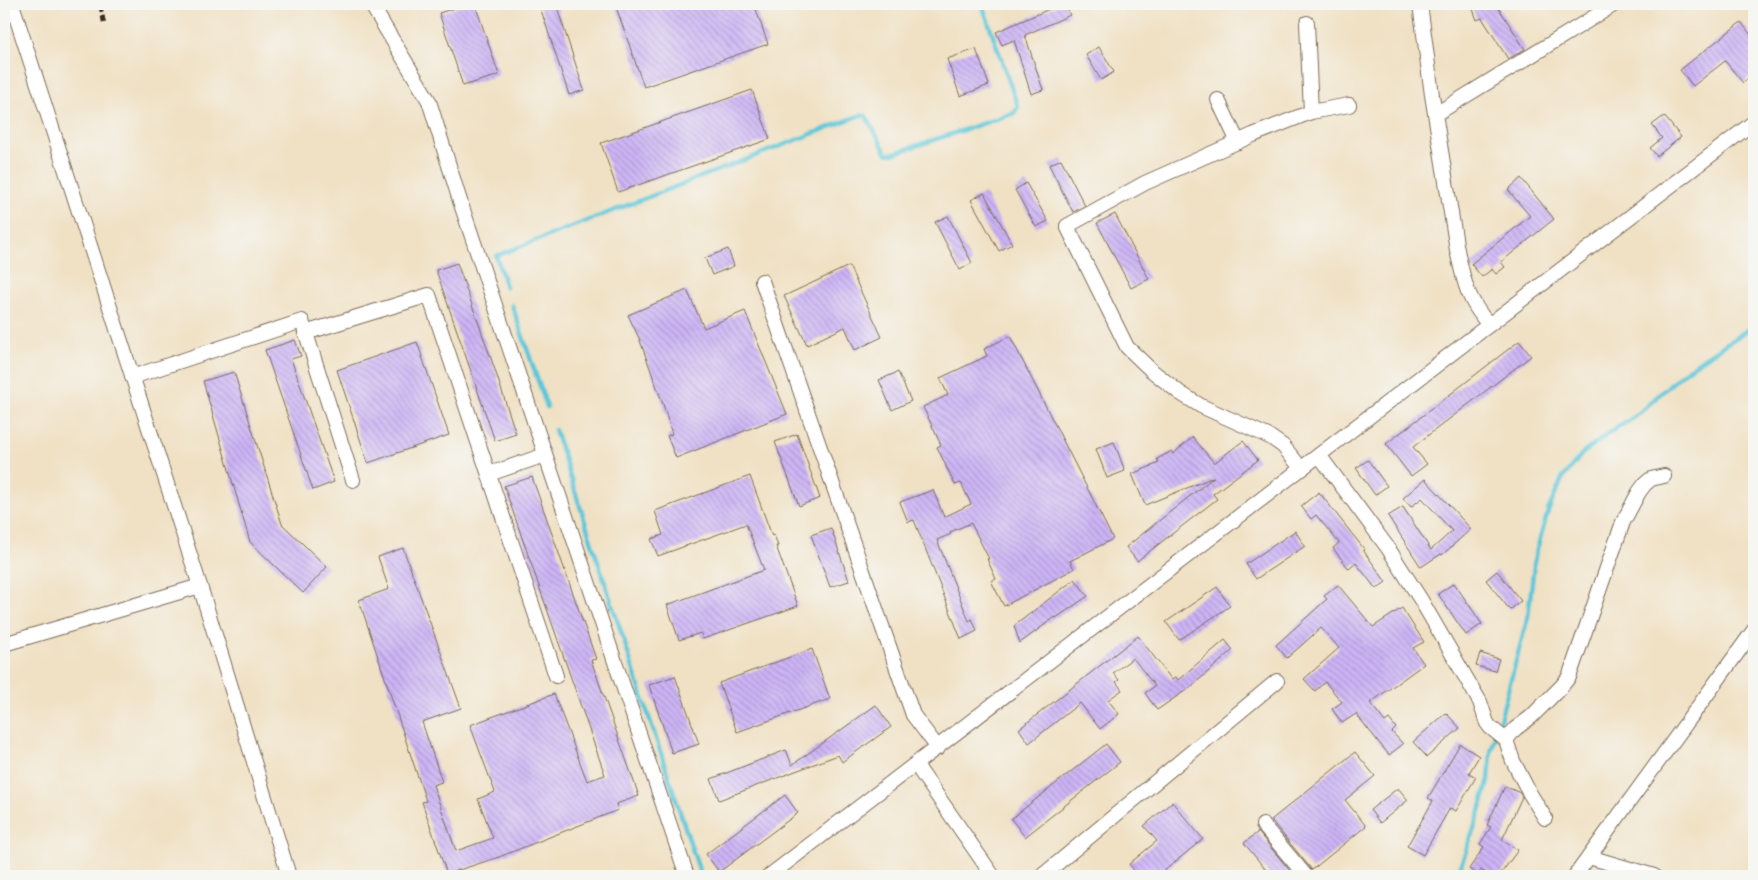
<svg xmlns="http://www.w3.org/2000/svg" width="1758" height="880" viewBox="0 0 1758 880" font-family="'Shantell Sans',sans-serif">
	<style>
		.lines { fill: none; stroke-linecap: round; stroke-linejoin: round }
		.stream { stroke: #5ec7d9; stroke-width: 4.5 }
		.building { fill: url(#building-back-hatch) }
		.minor-casing { stroke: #7a6a58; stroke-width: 16 }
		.minor { stroke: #fff; stroke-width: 14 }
		.rail { stroke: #3b2a1e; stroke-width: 4; stroke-dasharray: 8 4; stroke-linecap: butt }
	</style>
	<defs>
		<pattern id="building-back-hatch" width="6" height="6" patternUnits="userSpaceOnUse" patternTransform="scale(1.25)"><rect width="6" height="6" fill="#cdb5f7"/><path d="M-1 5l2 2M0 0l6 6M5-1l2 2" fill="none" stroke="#a893c7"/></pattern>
	</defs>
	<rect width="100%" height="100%" fill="#f6f6f2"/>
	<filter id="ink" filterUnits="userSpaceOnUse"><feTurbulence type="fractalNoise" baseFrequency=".02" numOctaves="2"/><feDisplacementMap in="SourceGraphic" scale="10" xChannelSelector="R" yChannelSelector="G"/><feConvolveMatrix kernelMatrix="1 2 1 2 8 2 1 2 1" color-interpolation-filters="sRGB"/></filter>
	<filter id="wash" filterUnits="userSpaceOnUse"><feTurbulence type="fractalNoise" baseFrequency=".0096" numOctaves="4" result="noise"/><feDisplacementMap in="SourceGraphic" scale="20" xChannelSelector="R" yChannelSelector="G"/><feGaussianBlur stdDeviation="1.12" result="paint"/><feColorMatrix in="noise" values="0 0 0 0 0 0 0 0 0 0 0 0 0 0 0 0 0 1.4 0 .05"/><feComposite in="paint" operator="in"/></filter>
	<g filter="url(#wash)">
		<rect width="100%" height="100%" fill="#f0e1c4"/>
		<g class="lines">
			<!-- stream -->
			<g class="stream">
				<polyline points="506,287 496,256 861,115 866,116 887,154 892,154 1014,113 1018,107 982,4"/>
				<polyline points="512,305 547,407"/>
				<polyline points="555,430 701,876"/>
				<polyline points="1457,876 1479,814 1489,779 1491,752 1528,617 1535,556 1548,511 1562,479 1582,454 1609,433 1636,416 1682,374 1704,358 1754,326"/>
			</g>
		</g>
		<g id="blocks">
			<!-- building -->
			<g class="building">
				<polygon points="468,4 475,4 499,75 463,86 439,13"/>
				<polygon points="539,4 556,4 584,90 569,95"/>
				<polygon points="615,4 754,4 768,44 644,87"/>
				<polygon points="1061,4 1065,4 1070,15 1025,35 1043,90 1031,94 1014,40 1002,45 996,32"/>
				<polygon points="1471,4 1496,4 1525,49 1508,59 1482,18 1477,20"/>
				<polygon points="1741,22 1754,39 1754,74 1743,83 1725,61 1693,86 1680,70"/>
				<polygon points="1099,47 1114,72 1101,80 1086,55"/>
				<polygon points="976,49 989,85 960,96 947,59"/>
				<polygon points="752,90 770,139 618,192 601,143"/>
				<polygon points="1664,116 1681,137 1657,156 1650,148 1662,138 1652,125"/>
				<polygon points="1061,159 1085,206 1073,212 1049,165"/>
				<polygon points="1521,178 1554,219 1501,262 1505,267 1496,274 1492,269 1482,277 1471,264 1530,216 1508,190"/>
				<polygon points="1026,183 1048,221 1036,227 1015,190"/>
				<polygon points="984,193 1012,244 999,251 971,200"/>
				<polygon points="1115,214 1149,279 1131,288 1097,223"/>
				<polygon points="948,216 972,263 960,270 935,222"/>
				<polygon points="728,249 734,266 712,275 705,258"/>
				<polygon points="457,263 493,364 516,434 495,441 436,270"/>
				<polygon points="849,266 882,337 855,350 845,327 807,345 784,296"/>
				<polygon points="687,290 704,328 745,311 787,414 676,458 667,436 672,434 663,404 639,338 628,315"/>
				<polygon points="1010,336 1113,539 1070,561 1074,569 1004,606 991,581 996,579 987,559 989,559 971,523 950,532 951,534 937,540 969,621 972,619 977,631 961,639 914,520 908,522 900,502 933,490 944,517 971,504 961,483 955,485 937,447 941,445 923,407 948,395 940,378 987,356 984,349"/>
				<polygon points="295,340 301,356 291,359 334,482 313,490 265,350"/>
				<polygon points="1519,341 1531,356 1413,447 1427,464 1411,476 1386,444"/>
				<polygon points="417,342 449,435 368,463 337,370"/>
				<polygon points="234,372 282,524 327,567 303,593 250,542 203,381"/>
				<polygon points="898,372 911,401 892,410 879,380"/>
				<polygon points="797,434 820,498 799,506 775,442"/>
				<polygon points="1193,437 1214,463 1243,441 1258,460 1213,494 1217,499 1137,561 1126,547 1214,477 1145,505 1132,474 1159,463 1157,459 1172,451 1173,454"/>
				<polygon points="1114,442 1125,471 1107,478 1096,449"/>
				<polygon points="1368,460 1387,486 1375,495 1356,468"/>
				<polygon points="750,476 772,536 774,535 778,546 776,546 798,606 703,639 701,633 679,640 667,605 764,570 746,524 658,556 651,539 663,535 655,511"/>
				<polygon points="532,477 596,659 591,660 639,796 616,804 618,810 499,857 447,874 422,802 426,801 359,600 389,589 378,557 403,548 461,708 422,722 442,782 433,785 456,851 493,838 478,799 495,792 470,725 554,694 587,781 605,775 504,486"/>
				<polygon points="1425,479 1471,529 1442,555 1441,554 1421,567 1388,516 1403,507 1431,550 1452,531 1422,498 1411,507 1403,498"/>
				<polygon points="1319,492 1364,549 1363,550 1386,582 1376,589 1356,563 1349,569 1333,548 1339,543 1316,515 1311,519 1301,506"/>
				<polygon points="831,528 849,581 830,587 811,535"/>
				<polygon points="1295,531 1305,546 1256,579 1246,564"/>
				<polygon points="1497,571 1521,601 1510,610 1486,580"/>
				<polygon points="1075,579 1088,596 1056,618 1055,617 1020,643 1014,626"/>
				<polygon points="1454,583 1482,624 1466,635 1438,594"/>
				<polygon points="1338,585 1373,627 1402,608 1424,642 1413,648 1424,664 1370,703 1385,722 1389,719 1396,728 1392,732 1403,744 1389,755 1356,714 1342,723 1332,709 1342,702 1325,682 1315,691 1304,679 1339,648 1321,628 1287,658 1276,645 1327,599 1324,596"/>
				<polygon points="1217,587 1230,606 1179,640 1166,622"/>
				<polygon points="1138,636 1172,680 1176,677 1178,680 1225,640 1233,650 1192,686 1157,710 1145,693 1155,686 1133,658 1113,673 1119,680 1116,682 1122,690 1108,700 1119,714 1100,729 1080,703 1029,743 1019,729"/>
				<polygon points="812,649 830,699 737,732 719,683"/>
				<polygon points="1480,653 1499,659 1495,671 1476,666"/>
				<polygon points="675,676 699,744 672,753 649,685"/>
				<polygon points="876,705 891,727 842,762 838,755 719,800 711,779 786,750 792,765"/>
				<polygon points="1446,713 1460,728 1427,757 1413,742"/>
				<polygon points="1106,744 1120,762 1025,837 1011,819"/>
				<polygon points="1460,744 1479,756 1469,773 1476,777 1456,811 1450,808 1423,855 1407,846 1433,801 1428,798"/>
				<polygon points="1355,752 1375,776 1345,800 1366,826 1312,870 1271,820"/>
				<polygon points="1505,786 1520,793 1522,797 1502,840 1518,850 1499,876 1491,876 1481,870 1478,875 1469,869 1484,847 1480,844 1491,827 1487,825"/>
				<polygon points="1398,788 1408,800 1380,823 1370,810"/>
				<polygon points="785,795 798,813 719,872 706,854"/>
				<polygon points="1172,802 1203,839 1158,876 1139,876 1129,864 1157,841 1144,826"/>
				<polygon points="1258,832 1290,871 1283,876 1271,876 1244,843"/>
			</g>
		</g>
	</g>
	<g filter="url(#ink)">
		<use href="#blocks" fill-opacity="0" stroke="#7a6a58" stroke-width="1"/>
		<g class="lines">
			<!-- minor casing -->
			<g class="minor-casing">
				<g id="minor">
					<polyline points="12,4 200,586 289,876"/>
					<polyline points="371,4 429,101 460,201 687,876"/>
					<path d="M 1420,4 L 1432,95 L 1457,250 C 1464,282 1467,299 1489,325"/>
					<polyline points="1307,23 1311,112"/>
					<polyline points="1218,100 1238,142"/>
					<polyline points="1436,114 1615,4"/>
					<polyline points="762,281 913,715 938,748"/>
					<polyline points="305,333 429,295 556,676"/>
					<polyline points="132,377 302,321 353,480"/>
					<polyline points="1319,455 1388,548 1421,600 1480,702 1487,723 1490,727 1506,740 1513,761 1529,792 1545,818"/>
					<polyline points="1302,469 1283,446 1270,437 1201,406 1180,393 1151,370 1127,347 1067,226 1145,183 1253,135 1311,112 1349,105"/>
					<polyline points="489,474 545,455"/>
					<polyline points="4,644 200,586"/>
					<polyline points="1506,740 1515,729 1531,717 1561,687 1569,677 1623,522 1639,492 1645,484 1651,479 1664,476"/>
					<polyline points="916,765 993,876"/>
					<polyline points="1263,825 1305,875 1304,876"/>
					<polyline points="1589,857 1654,876"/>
					<polyline points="769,876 1754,122"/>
					<polyline points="1042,876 1277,681"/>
					<polyline points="1575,876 1754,630"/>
				</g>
			</g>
			<!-- minor -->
			<use href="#minor" class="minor"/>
			<!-- rail -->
			<polyline class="rail" points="100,4 104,23"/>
		</g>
	</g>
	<!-- margin -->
	<rect width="1758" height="880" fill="none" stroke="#f6f6f2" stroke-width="20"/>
</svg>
